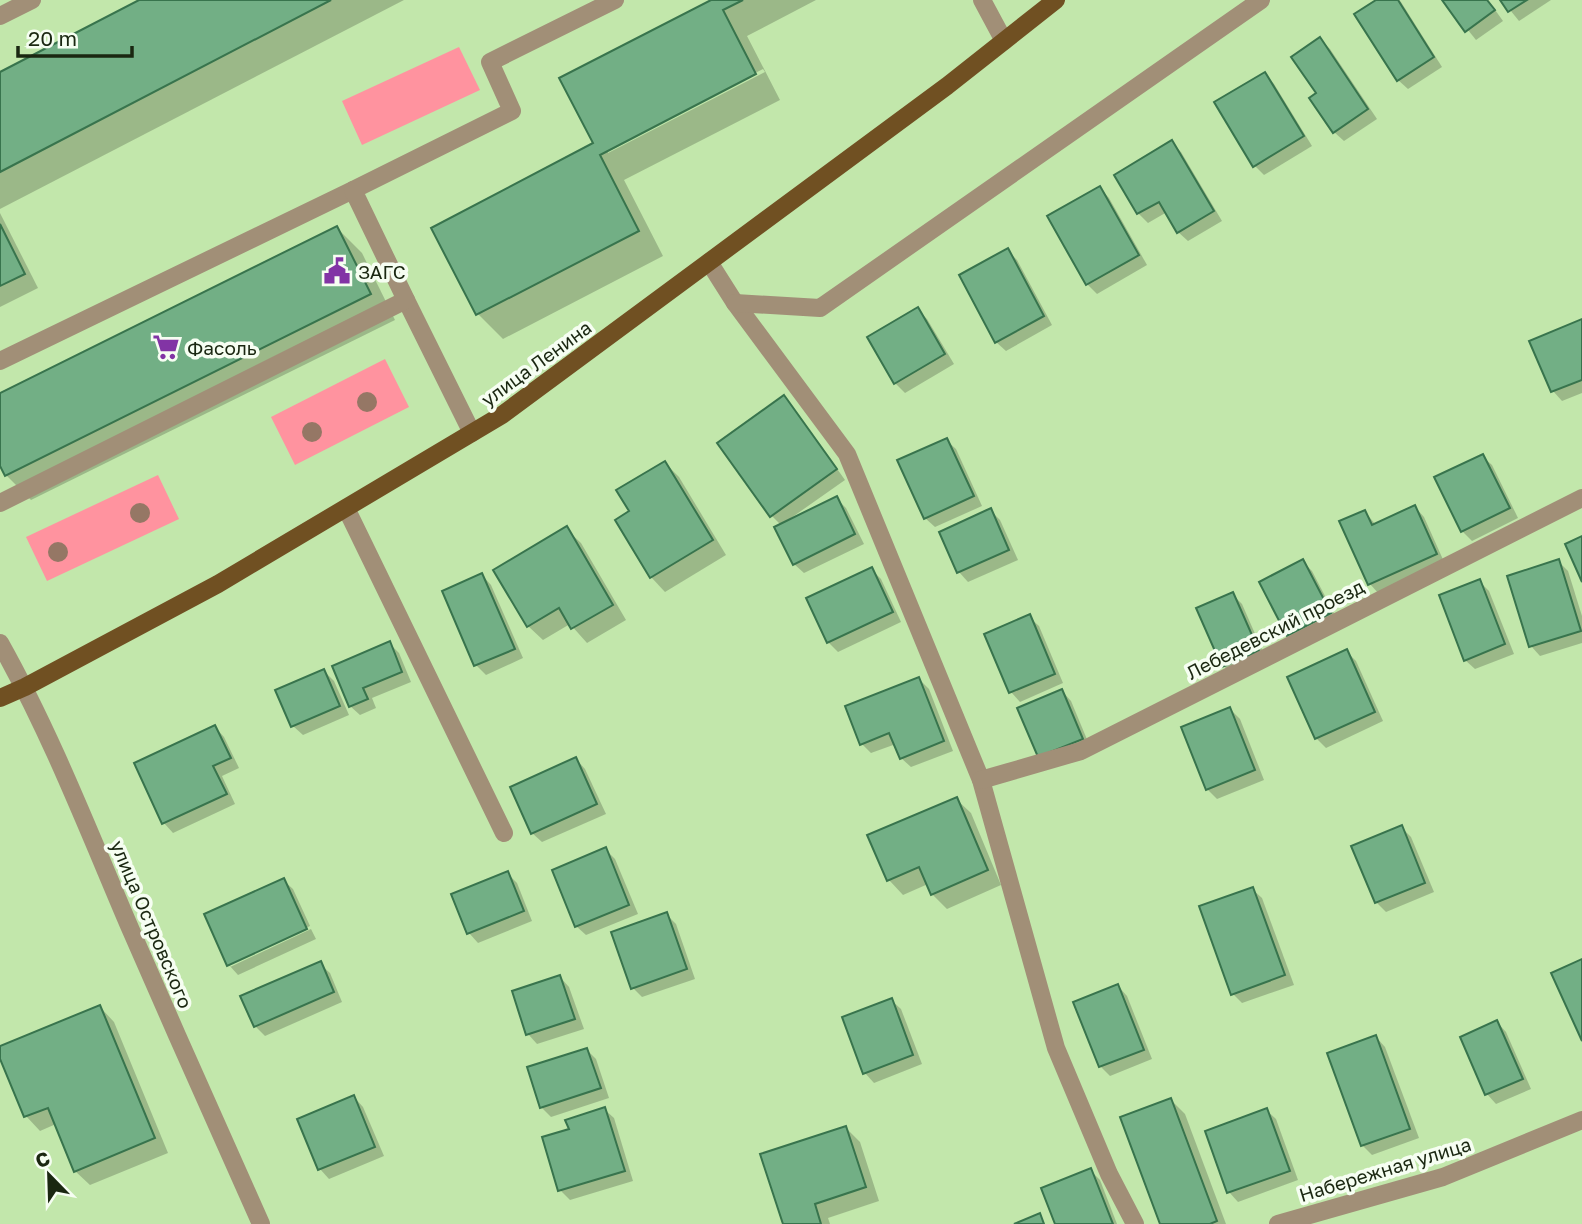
<svg xmlns="http://www.w3.org/2000/svg" width="1582" height="1224" viewBox="0 0 1582 1224" font-family="'Golos Text',sans-serif">
	<style>
		.green { fill: #ff939f }
		.shadow { fill: #0003; fill-rule: evenodd }
		.building { fill: #72af85; stroke: #38744d; stroke-width: 2 }
		.lines { fill: none; stroke-linecap: round; stroke-linejoin: round }
		.minor { stroke: #a18f77; stroke-width: 18 }
		.major { stroke: #705022; stroke-width: 18 }
		.tree { fill: #957765 }
		.labels { text-anchor: middle; dominant-baseline: central; stroke-width: 7; stroke-linejoin: round; paint-order: stroke }
		.poi-label { font-size: 19px; fill: #1a2711; stroke: #f6fef2; text-anchor: start }
		.street-label { font-size: 19px; fill: #1a2711; stroke: #f6fef2 }
	</style>
	<rect width="100%" height="100%" fill="#c2e7ab"/>
	<!-- green -->
	<g class="green">
		<polygon points="459,47 480,90 362,145 342,101"/>
		<polygon points="385,359 409,407 295,465 271,417"/>
		<polygon points="158,475 179,519 47,581 26,537"/>
	</g>
	<!-- shadow -->
	<g class="shadow">
		<polygon points="143,0 404,0 0,209 0,74"/>
		<path d="M 715,0 L 816,0 L 747,36 L 780,100 L 624,180 L 663,256 L 503,339 L 478,314 L 596,144 ZM 763,69 L 765,72 L 608,153 L 608,149 Z"/>
		<polygon points="1380,0 1399,0 1401,2 1442,67 1408,89 1398,80"/>
		<polygon points="1444,0 1488,0 1503,21 1476,40"/>
		<polygon points="1502,0 1551,0 1519,21"/>
		<polygon points="1320,39 1330,49 1377,119 1344,141 1334,132 1318,94"/>
		<polygon points="1265,74 1274,84 1312,146 1264,175 1254,165"/>
		<polygon points="1172,143 1181,152 1222,221 1188,241 1178,232 1167,212 1148,223 1138,213 1116,176"/>
		<polygon points="1100,188 1109,198 1147,265 1097,294 1087,284 1049,216"/>
		<polygon points="0,213 38,288 0,307"/>
		<polygon points="337,228 362,253 395,320 31,500 6,475 0,462 0,395"/>
		<polygon points="1008,251 1017,260 1052,325 1006,351 996,342"/>
		<polygon points="918,310 927,319 954,364 905,393 895,383"/>
		<polygon points="1582,321 1582,393 1562,401 1553,391 1532,342"/>
		<polygon points="784,397 793,407 845,480 791,518 792,520 836,498 846,508 864,544 804,573 794,564 781,525 772,516"/>
		<polygon points="946,440 956,449 982,506 935,527 925,518"/>
		<polygon points="1482,456 1492,465 1518,518 1472,541 1462,531"/>
		<polygon points="665,463 679,477 726,555 665,592 651,577"/>
		<polygon points="1415,507 1424,517 1445,564 1379,594 1370,584 1342,522 1365,512 1376,525"/>
		<polygon points="990,510 1000,520 1018,560 968,582 959,572"/>
		<polygon points="566,529 581,543 626,620 587,643 570,624 543,640 528,626"/>
		<polygon points="1302,561 1312,571 1339,623 1298,644 1289,634"/>
		<polygon points="1558,561 1568,571 1582,616 1582,643 1540,656 1531,646"/>
		<polygon points="871,569 881,579 901,622 838,652 828,642"/>
		<polygon points="482,575 491,585 523,658 486,675 476,665 444,592"/>
		<polygon points="1479,581 1489,591 1514,654 1475,669 1465,660"/>
		<polygon points="1232,594 1242,604 1267,661 1233,676 1224,666"/>
		<polygon points="1029,617 1039,626 1063,683 1020,702 1011,692"/>
		<polygon points="389,643 399,653 411,682 372,698 376,708 360,715 350,706"/>
		<polygon points="1346,651 1356,661 1383,721 1326,748 1316,738"/>
		<polygon points="324,671 334,681 349,715 303,735 293,726"/>
		<polygon points="919,679 929,689 953,751 911,767 901,758 896,744 871,753 862,744"/>
		<polygon points="1062,691 1071,701 1091,749 1039,756"/>
		<polygon points="1230,709 1240,719 1264,780 1217,799 1207,789"/>
		<polygon points="215,727 224,737 239,768 222,776 235,804 173,833 164,823 136,764"/>
		<polygon points="576,759 585,769 606,814 542,842 532,833"/>
		<polygon points="956,799 971,813 1001,885 947,909 932,894 928,884 903,895 889,880 870,836"/>
		<polygon points="1401,827 1411,837 1434,892 1386,912 1376,902 1354,847"/>
		<polygon points="605,849 615,859 638,914 586,935 576,926"/>
		<polygon points="507,873 517,883 532,921 478,943 469,933"/>
		<polygon points="283,880 293,889 310,926 230,963 230,967 311,929 316,939 238,975 229,965"/>
		<polygon points="1252,889 1262,898 1294,985 1242,1003 1233,994"/>
		<polygon points="666,914 676,924 695,979 642,997 633,988"/>
		<polygon points="320,964 330,973 342,1002 265,1036 255,1026 243,997"/>
		<polygon points="560,977 569,987 584,1029 537,1044 528,1034"/>
		<polygon points="1118,986 1127,996 1152,1059 1110,1076 1100,1066"/>
		<polygon points="891,1000 901,1009 922,1064 874,1083 865,1073"/>
		<polygon points="100,1007 114,1022 168,1153 90,1185 75,1171 56,1124 40,1131 26,1116 0,1055 0,1048"/>
		<polygon points="1497,1022 1506,1032 1531,1089 1496,1104 1487,1094 1463,1038"/>
		<polygon points="1376,1037 1385,1047 1419,1138 1372,1155 1362,1145"/>
		<polygon points="587,1050 596,1059 609,1098 551,1117 541,1107"/>
		<polygon points="354,1097 363,1107 384,1156 329,1179 320,1169"/>
		<polygon points="1171,1100 1185,1114 1226,1224 1162,1224"/>
		<polygon points="604,1109 614,1118 633,1181 570,1200 560,1190 571,1130"/>
		<polygon points="1266,1110 1276,1119 1298,1180 1238,1202 1229,1192"/>
		<polygon points="846,1128 860,1142 879,1201 828,1218 830,1224 784,1224"/>
		<polygon points="1090,1170 1100,1180 1117,1224 1056,1224"/>
	</g>
	<!-- building -->
	<g class="building">
		<polygon points="139,0 331,0 0,172 0,72"/>
		<polygon points="711,0 743,0 723,10 756,74 600,155 639,231 476,315 431,228 593,143 559,78"/>
		<polygon points="1376,0 1398,0 1434,57 1397,81 1354,14"/>
		<polygon points="1442,0 1487,0 1495,10 1465,32"/>
		<polygon points="1500,0 1527,0 1508,12"/>
		<polygon points="1320,37 1368,109 1333,133 1309,98 1316,93 1291,57"/>
		<polygon points="1265,72 1304,136 1253,167 1214,102"/>
		<polygon points="1172,140 1214,211 1177,233 1159,202 1137,214 1114,175"/>
		<polygon points="1100,186 1139,255 1086,285 1047,216"/>
		<polygon points="0,224 25,274 0,286"/>
		<polygon points="337,226 371,294 5,476 0,466 0,393"/>
		<polygon points="1008,248 1044,316 995,343 959,275"/>
		<polygon points="918,307 945,354 894,384 867,337"/>
		<polygon points="1582,319 1582,380 1551,392 1529,341"/>
		<polygon points="784,395 837,469 770,517 717,443"/>
		<polygon points="947,438 974,496 924,519 897,460"/>
		<polygon points="1483,454 1510,508 1461,532 1434,477"/>
		<polygon points="665,461 713,540 650,578 615,520 629,511 616,490"/>
		<polygon points="837,496 855,534 793,565 774,527"/>
		<polygon points="1415,505 1437,554 1368,585 1339,521 1365,510 1372,525"/>
		<polygon points="991,508 1009,550 957,573 939,532"/>
		<polygon points="567,526 613,605 571,629 559,608 527,627 493,570"/>
		<polygon points="1582,536 1582,582 1565,544"/>
		<polygon points="1303,559 1331,613 1287,636 1259,582"/>
		<polygon points="1559,559 1581,631 1529,647 1507,576"/>
		<polygon points="872,567 893,612 827,643 806,598"/>
		<polygon points="482,573 515,649 474,666 442,591"/>
		<polygon points="1480,579 1505,644 1464,661 1439,595"/>
		<polygon points="1233,592 1259,651 1222,667 1196,608"/>
		<polygon points="1030,614 1055,674 1009,693 984,634"/>
		<polygon points="390,641 402,672 363,688 368,699 349,707 332,666"/>
		<polygon points="1347,649 1375,712 1315,739 1287,677"/>
		<polygon points="324,669 340,706 291,727 275,690"/>
		<polygon points="919,677 944,741 900,759 889,733 860,745 845,706"/>
		<polygon points="1062,689 1083,739 1038,757 1017,708"/>
		<polygon points="1230,707 1255,770 1206,790 1181,727"/>
		<polygon points="215,725 231,758 213,766 227,794 162,824 134,763"/>
		<polygon points="576,757 597,804 531,834 510,787"/>
		<polygon points="957,797 988,870 931,895 919,867 887,881 867,835"/>
		<polygon points="1402,825 1425,883 1375,903 1351,846"/>
		<polygon points="606,847 629,905 575,927 552,870"/>
		<polygon points="508,871 524,911 467,934 451,894"/>
		<polygon points="284,878 307,929 227,966 204,914"/>
		<polygon points="1253,887 1285,975 1231,995 1199,906"/>
		<polygon points="667,912 687,969 631,989 611,932"/>
		<polygon points="1582,959 1582,1041 1551,973"/>
		<polygon points="321,961 334,992 254,1027 240,996"/>
		<polygon points="560,975 575,1019 526,1035 512,991"/>
		<polygon points="1118,984 1144,1050 1099,1067 1073,1002"/>
		<polygon points="892,998 913,1055 863,1074 842,1017"/>
		<polygon points="100,1005 155,1138 74,1172 48,1108 24,1117 0,1059 0,1046"/>
		<polygon points="1497,1020 1523,1079 1485,1095 1460,1037"/>
		<polygon points="1376,1035 1410,1129 1361,1146 1327,1053"/>
		<polygon points="587,1048 601,1088 540,1108 527,1067"/>
		<polygon points="354,1095 375,1147 318,1170 297,1119"/>
		<polygon points="1171,1098 1217,1221 1210,1224 1160,1224 1120,1117"/>
		<polygon points="605,1107 625,1171 558,1191 542,1137 569,1129 565,1120"/>
		<polygon points="1267,1108 1290,1171 1227,1193 1205,1131"/>
		<polygon points="846,1126 866,1187 815,1204 821,1224 783,1224 760,1154"/>
		<polygon points="1091,1168 1113,1224 1055,1224 1041,1188"/>
		<polygon points="1040,1213 1044,1224 1014,1224"/>
	</g>
	<g class="lines">
		<!-- minor -->
		<g class="minor">
			<polyline points="982,0 1004,41"/>
			<polyline points="0,16 32,0"/>
			<polyline points="709,262 735,303 847,454 981,780 1056,1048 1109,1174 1135,1224"/>
			<polyline points="406,300 472,433"/>
			<polyline points="735,303 820,308 1261,0"/>
			<polyline points="0,361 353,190"/>
			<polyline points="0,503 406,300 353,190 512,111 490,62 615,0"/>
			<polyline points="346,508 504,833"/>
			<path d="M 0,643 C 51,734 89,832 130,928 C 173,1027 217,1125 261,1224"/>
			<polyline points="981,780 1081,751 1582,498"/>
			<polyline points="1278,1224 1443,1177 1582,1120"/>
		</g>
		<!-- major -->
		<polyline class="major" points="0,698 25,687 218,584 502,415 947,86 1056,0"/>
	</g>
	<!-- trees -->
	<g class="tree">
		<circle cx="367" cy="402" r="10"/>
		<circle cx="312" cy="432" r="10"/>
		<circle cx="140" cy="513" r="10"/>
		<circle cx="58" cy="552" r="10"/>
	</g>
	<!-- icons -->
	<defs>
		<g id="civic-bare" transform="scale(2.1)"><path d="M-.6-6.5H3V-4.5H.6V-3L4-1V1h2V6H-6V1h2V-1L-.6-3ZM-1.2 2.5V6h2.4V2.5Z" fill="#8234a5" stroke="#f6fef2" stroke-width="2.5" paint-order="stroke"/></g>
		<g id="supermarket-bare" transform="scale(2.1)"><path d="M-6-5.5h2.5l.6 2H6L4.5 2H-2.5L-4.4-4H-6ZM-1.5 3.2a1.3 1.3 0 1 0 .1 0ZM3 3.2a1.3 1.3 0 1 0 .1 0Z" fill="#8234a5" stroke="#f6fef2" stroke-width="2.5" paint-order="stroke"/></g>
	</defs>
	<g fill-rule="evenodd">
		<use href="#civic-bare" x="337" y="271"/>
		<use href="#supermarket-bare" x="166" y="347"/>
	</g>
	<g class="labels">
		<!-- poi labels -->
		<g class="poi-label">
			<text x="358" y="271">ЗАГС</text>
			<text x="187" y="347">Фасоль</text>
		</g>
		<!-- street labels -->
		<g class="street-label">
			<text transform="translate(536 363) rotate(-36)">улица Ленина</text>
			<text transform="translate(1275 629) rotate(-27)">Лебедевский проезд</text>
			<text transform="translate(152 924) rotate(67)">улица Островского</text>
			<text transform="translate(1385 1169) rotate(-17)">Набережная улица</text>
		</g>
	</g>
	<!-- north arrow -->
	<g transform="translate(49 1175) rotate(337)" stroke="#f6fef2" stroke-width="5" paint-order="stroke">
	<path d="M0-5L12 26L0 18L-12 26Z" fill="#1a2711"/>
	<text y="-10" font-size="19" font-weight="bold" text-anchor="middle" fill="#1a2711">С</text>
	</g>
	<!-- scale -->
	<path d="M18 46v10h114v-10" fill="none" stroke="#1a2711" stroke-width="3.5"/>
	<text x="28" y="46" font-size="21" fill="#1a2711" stroke="#f6fef2" stroke-width="5" paint-order="stroke">20 m</text>
</svg>
